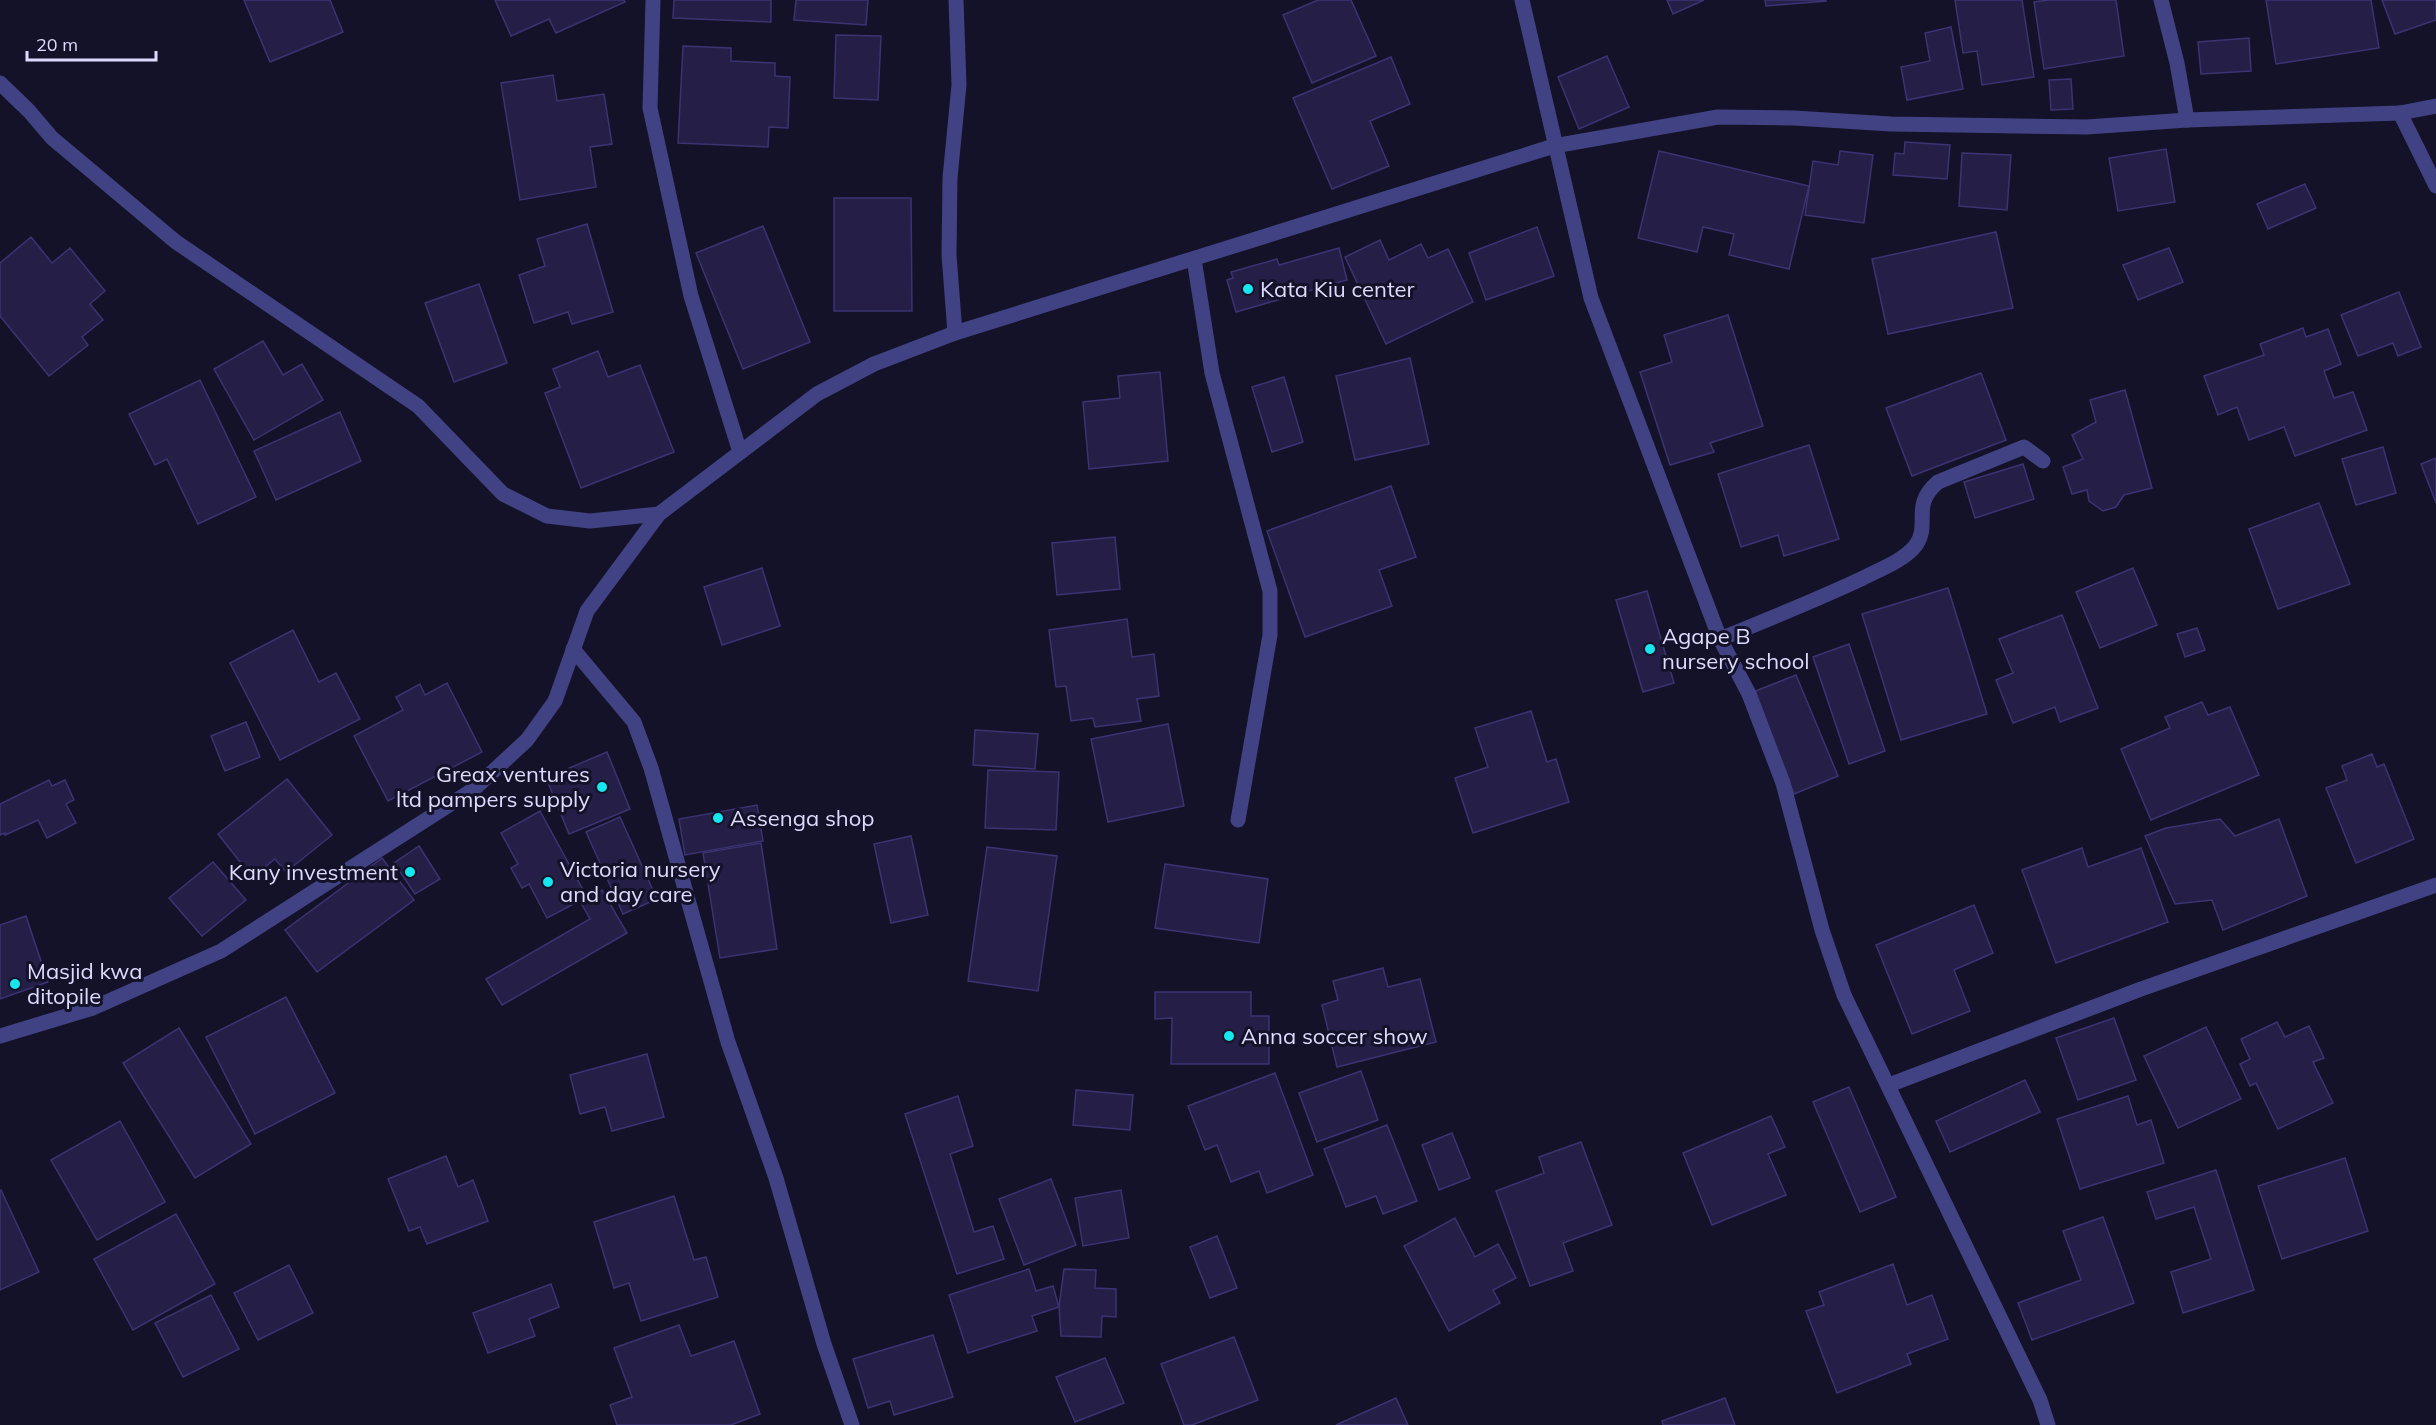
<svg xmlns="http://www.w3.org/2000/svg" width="2436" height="1425" viewBox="0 0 2436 1425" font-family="Mulish,sans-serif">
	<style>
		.building { fill: #251f48; stroke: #3b3372; stroke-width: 1.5 }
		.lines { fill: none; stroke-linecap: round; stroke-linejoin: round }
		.minor { stroke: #414283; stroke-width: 15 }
		.poi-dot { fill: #15e7ef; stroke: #141228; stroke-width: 2 }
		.labels { text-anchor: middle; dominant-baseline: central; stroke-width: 6; stroke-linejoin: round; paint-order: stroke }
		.poi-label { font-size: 22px; fill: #dddbfd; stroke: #141228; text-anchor: start }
	</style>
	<rect width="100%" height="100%" fill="#141228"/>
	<!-- building -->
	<g class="building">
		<polygon points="244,0 330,0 343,32 270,62"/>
		<polygon points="495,0 624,0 625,2 556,33 549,19 511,36"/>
		<polygon points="674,0 771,0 771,22 673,18"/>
		<polygon points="796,0 868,0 866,25 794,20"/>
		<polygon points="1318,0 1351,0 1376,56 1312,83 1283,15"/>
		<polygon points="1667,0 1704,0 1673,14"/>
		<polygon points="1765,0 1826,0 1826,1 1766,6"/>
		<polygon points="1955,0 2022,0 2034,77 1982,85 1977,51 1963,53"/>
		<polygon points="2048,0 2116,0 2124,56 2044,69 2034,2"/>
		<polygon points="2266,0 2371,0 2379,48 2276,64"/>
		<polygon points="2382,0 2436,0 2436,20 2395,34"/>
		<polygon points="1951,27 1963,89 1907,100 1901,67 1930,61 1925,33"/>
		<polygon points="836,35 881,36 878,100 834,98"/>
		<polygon points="2249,38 2251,71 2201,74 2198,42"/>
		<polygon points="683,46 731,48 731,61 775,63 775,76 790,77 788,128 769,127 768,147 678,143"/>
		<polygon points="1607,56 1629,107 1579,129 1558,77"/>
		<polygon points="1391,57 1410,104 1370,121 1389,166 1332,189 1293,98"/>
		<polygon points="553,75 557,101 604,94 612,144 590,147 596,187 520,200 501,83"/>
		<polygon points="2071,79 2073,109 2051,110 2049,80"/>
		<polygon points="1905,142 1950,145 1947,179 1893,175 1895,153 1904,154"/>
		<polygon points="2166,149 2175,202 2118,211 2109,158"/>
		<polygon points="1659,151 1809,186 1789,269 1729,255 1734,234 1703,227 1697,252 1638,238"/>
		<polygon points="1840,151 1873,155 1864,223 1805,215 1813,161 1838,165"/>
		<polygon points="1962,153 2011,155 2007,210 1959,206"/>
		<polygon points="2305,184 2316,208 2268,229 2257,204"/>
		<polygon points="834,198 911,198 912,311 834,311"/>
		<polygon points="587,224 613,312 572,324 568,312 534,323 519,275 545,266 537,239"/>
		<polygon points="763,226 810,342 743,369 696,253"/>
		<polygon points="1537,227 1554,276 1486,300 1469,253"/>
		<polygon points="1996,232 2013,308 1888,334 1872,259"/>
		<polygon points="31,237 52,263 70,248 105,291 90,304 103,320 82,337 88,345 49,376 0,316 0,263"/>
		<polygon points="1380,240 1389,260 1421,244 1428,258 1448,249 1473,302 1386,344 1345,257"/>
		<polygon points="1339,248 1347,280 1236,312 1227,280 1233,278 1231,272 1277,259 1279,265"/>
		<polygon points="2169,248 2183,282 2138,300 2123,265"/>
		<polygon points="479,284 507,363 454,382 425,303"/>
		<polygon points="2399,292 2421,347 2398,356 2393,343 2358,356 2341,315"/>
		<polygon points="1728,315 1763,426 1710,443 1714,452 1670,465 1640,372 1672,362 1664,335"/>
		<polygon points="2303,328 2306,337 2328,329 2341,364 2324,371 2334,398 2353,392 2367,430 2295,456 2284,427 2249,440 2237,407 2218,415 2204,376 2264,355 2260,344"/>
		<polygon points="263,341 283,375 302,364 323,400 254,440 214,369"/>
		<polygon points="598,351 608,377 640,365 674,452 581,488 545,393 560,387 553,369"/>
		<polygon points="1410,358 1429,444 1355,460 1336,376"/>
		<polygon points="1160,372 1168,461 1089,469 1083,402 1120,398 1118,376"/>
		<polygon points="1981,373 2006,440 1912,476 1886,408"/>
		<polygon points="1284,377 1303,442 1272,452 1252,387"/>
		<polygon points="200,380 256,497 198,524 167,459 155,465 129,414"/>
		<polygon points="2125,390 2152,488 2124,495 2116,507 2103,511 2089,501 2087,490 2072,494 2063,467 2083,459 2072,435 2096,422 2090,400"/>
		<polygon points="340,412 361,461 276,500 254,451"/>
		<polygon points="1809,445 1839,539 1784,556 1778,535 1741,547 1718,474"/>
		<polygon points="2383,447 2396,493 2356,505 2342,459"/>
		<polygon points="2436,458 2436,503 2421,464"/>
		<polygon points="2023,464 2034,499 1975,518 1964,482"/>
		<polygon points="1391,486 1416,557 1379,570 1392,606 1305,637 1267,531"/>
		<polygon points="2319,503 2350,584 2278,609 2249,529"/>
		<polygon points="1115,537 1120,589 1057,595 1052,543"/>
		<polygon points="762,568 780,626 722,645 704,587"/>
		<polygon points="2133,568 2157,625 2100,648 2076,592"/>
		<polygon points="1948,588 1987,714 1901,740 1862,614"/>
		<polygon points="1647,591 1674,683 1643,692 1616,600"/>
		<polygon points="2062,615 2098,708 2060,722 2055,707 2013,723 1996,680 2013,673 1999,639"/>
		<polygon points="1127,619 1132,657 1154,654 1159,696 1137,699 1141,721 1095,727 1093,718 1071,721 1066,686 1056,687 1049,630"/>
		<polygon points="2197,628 2205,650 2185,657 2177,634"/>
		<polygon points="293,630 319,682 336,673 360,719 280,760 230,663"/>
		<polygon points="1849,644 1885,751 1849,764 1813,657"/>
		<polygon points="1796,675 1838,776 1794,794 1753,692"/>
		<polygon points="447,683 482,752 388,801 354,736 403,710 396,697 420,684 425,695"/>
		<polygon points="2202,702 2208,715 2230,707 2259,775 2151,820 2121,749 2170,728 2165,717"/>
		<polygon points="1531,711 1547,762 1556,759 1569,802 1473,833 1455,778 1488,767 1475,728"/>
		<polygon points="246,722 260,757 225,771 211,736"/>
		<polygon points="1168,724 1184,806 1108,822 1091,739"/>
		<polygon points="975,730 1038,734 1035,769 973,765"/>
		<polygon points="607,752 630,809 569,834 546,778"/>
		<polygon points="2372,754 2377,767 2384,764 2414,839 2356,863 2326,788 2347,780 2342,766"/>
		<polygon points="988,770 1059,772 1056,830 985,828"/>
		<polygon points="287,779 332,835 286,872 275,859 252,877 218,834"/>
		<polygon points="49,780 52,786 65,780 74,800 66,804 76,823 47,838 38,820 5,835 5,833 0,835 0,804"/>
		<polygon points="757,805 763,841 685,855 679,819"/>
		<polygon points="540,811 587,897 547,918 529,884 522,888 511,868 518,864 501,833"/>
		<polygon points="620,817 657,899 623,914 586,832"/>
		<polygon points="2220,819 2235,836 2279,819 2307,896 2223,930 2212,900 2175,904 2145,836 2166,828"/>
		<polygon points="911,836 928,915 891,923 874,844"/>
		<polygon points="761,843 777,949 720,958 703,853"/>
		<polygon points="419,846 440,879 415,894 394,863"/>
		<polygon points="987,847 1057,856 1038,991 968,981"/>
		<polygon points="2082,848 2088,867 2141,848 2168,922 2056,963 2022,870"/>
		<polygon points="382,858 414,900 317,972 285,930"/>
		<polygon points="213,862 246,900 202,936 169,898"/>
		<polygon points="1165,864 1268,879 1259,943 1155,928"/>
		<polygon points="602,890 627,933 502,1005 486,979 590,919 581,903"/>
		<polygon points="1974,905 1993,953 1954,970 1970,1011 1912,1034 1876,945"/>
		<polygon points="26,916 48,982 0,999 0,925"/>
		<polygon points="1383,968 1388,987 1420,979 1436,1042 1337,1067 1322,1005 1338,1000 1333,981"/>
		<polygon points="1155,992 1251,992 1251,1016 1269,1016 1269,1064 1171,1064 1172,1018 1155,1019"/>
		<polygon points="286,997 335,1093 255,1134 206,1037"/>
		<polygon points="2114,1018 2136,1080 2078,1100 2056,1038"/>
		<polygon points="2277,1022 2285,1037 2309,1026 2324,1058 2313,1062 2333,1103 2278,1129 2256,1083 2250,1086 2240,1064 2250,1059 2241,1039"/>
		<polygon points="2206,1027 2241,1099 2178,1128 2144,1056"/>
		<polygon points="179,1028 251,1144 195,1178 123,1063"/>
		<polygon points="647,1054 664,1117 612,1131 605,1107 580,1114 570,1075"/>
		<polygon points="1361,1071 1378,1120 1317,1142 1299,1093"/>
		<polygon points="1275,1073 1313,1175 1267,1193 1259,1171 1231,1182 1217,1145 1205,1150 1188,1106"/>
		<polygon points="2025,1080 2040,1112 1950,1152 1936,1121"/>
		<polygon points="1849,1087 1896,1197 1860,1212 1813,1102"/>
		<polygon points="1076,1090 1133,1095 1130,1130 1073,1125"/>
		<polygon points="958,1096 973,1146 950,1154 974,1232 993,1226 1004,1259 957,1274 905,1114"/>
		<polygon points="2128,1096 2137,1125 2151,1120 2164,1163 2080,1189 2057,1119"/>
		<polygon points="1771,1116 1785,1147 1768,1154 1786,1195 1712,1225 1683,1153"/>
		<polygon points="120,1121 165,1202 97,1240 51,1160"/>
		<polygon points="1387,1125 1417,1201 1383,1214 1376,1196 1346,1207 1324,1149"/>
		<polygon points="1452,1133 1470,1178 1439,1190 1422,1145"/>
		<polygon points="1581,1142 1612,1225 1563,1243 1573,1271 1530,1286 1496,1191 1544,1173 1539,1157"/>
		<polygon points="446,1156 458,1187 473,1180 488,1221 427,1244 420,1227 409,1231 388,1179"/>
		<polygon points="2345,1158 2368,1231 2282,1259 2258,1186"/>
		<polygon points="2216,1170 2254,1290 2183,1313 2171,1272 2211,1259 2194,1207 2156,1219 2147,1192"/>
		<polygon points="1051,1179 1076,1245 1024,1265 999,1199"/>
		<polygon points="1,1190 39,1272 0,1290 0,1191"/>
		<polygon points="1121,1190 1129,1238 1083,1246 1075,1198"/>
		<polygon points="674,1196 694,1260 706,1257 718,1297 641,1321 629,1283 614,1288 594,1222"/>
		<polygon points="176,1214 215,1284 133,1330 94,1259"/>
		<polygon points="2103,1217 2134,1303 2032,1340 2018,1303 2081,1280 2063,1231"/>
		<polygon points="1455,1218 1475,1257 1498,1244 1516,1278 1493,1290 1500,1303 1449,1331 1404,1246"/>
		<polygon points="1217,1236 1237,1288 1210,1298 1190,1247"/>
		<polygon points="1893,1264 1907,1305 1932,1295 1948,1339 1907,1354 1911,1364 1837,1393 1806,1311 1824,1305 1819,1292"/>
		<polygon points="289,1265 313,1313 258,1340 234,1293"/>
		<polygon points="1029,1269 1036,1291 1053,1286 1059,1307 1032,1316 1037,1331 968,1353 949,1295"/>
		<polygon points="1064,1269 1096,1270 1095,1288 1116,1289 1116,1317 1102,1316 1101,1337 1061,1336 1059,1307"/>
		<polygon points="551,1284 559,1307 529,1319 535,1336 488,1353 473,1313"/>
		<polygon points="211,1295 239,1349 183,1377 155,1323"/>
		<polygon points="679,1325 691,1356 734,1341 760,1414 731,1425 617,1425 610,1405 632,1397 614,1348"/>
		<polygon points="933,1335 953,1397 894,1415 890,1401 868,1408 853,1359"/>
		<polygon points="1234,1337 1258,1400 1192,1425 1184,1425 1161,1364"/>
		<polygon points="1105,1358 1124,1403 1075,1422 1056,1377"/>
		<polygon points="1396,1398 1408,1425 1336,1425"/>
		<polygon points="1725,1398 1735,1425 1663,1425 1662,1421"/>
	</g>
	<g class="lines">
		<!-- minor -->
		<g class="minor">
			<polyline points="653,0 650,108 691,296 740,452"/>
			<polyline points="1522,0 1591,298 1720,639 1749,694 1783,783 1822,930 1844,995 2040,1400 2048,1425"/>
			<polyline points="2161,0 2177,63 2187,120"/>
			<polyline points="0,83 29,111 52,138 176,242 418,406 503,494 547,516 590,521 659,514"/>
			<polyline points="2400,113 2436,186"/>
			<polyline points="1194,259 1212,373 1270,591 1270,635 1238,820"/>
			<polyline points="955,333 949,255 950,178 959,85 956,0"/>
			<path d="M 1720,639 C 1767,620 1814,601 1861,579 C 1878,570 1904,561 1916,545 C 1931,523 1910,506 1938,482 L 2024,447 L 2043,461"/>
			<polyline points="573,649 634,722 651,768 728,1042 776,1178 824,1344 852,1425"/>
			<polyline points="0,1036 93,1008 221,951 474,789 527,740 555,701 587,611 659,514 817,394 874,364 955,333 1554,146 1718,117 1794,118 1891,124 2087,127 2187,120 2400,113 2436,106"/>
			<polyline points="1889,1085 2141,989 2436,885"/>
		</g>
	</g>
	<!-- markers -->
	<g class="poi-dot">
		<circle cx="1248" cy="289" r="6"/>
		<circle cx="1650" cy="649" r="6"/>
		<circle cx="602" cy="787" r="6"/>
		<circle cx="718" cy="818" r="6"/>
		<circle cx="410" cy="872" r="6"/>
		<circle cx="548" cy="882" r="6"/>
		<circle cx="15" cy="984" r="6"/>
		<circle cx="1229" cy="1036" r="6"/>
	</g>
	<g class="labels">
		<!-- poi labels -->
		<g class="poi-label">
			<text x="1260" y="289">Kata Kiu center</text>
			<text x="1662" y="636">Agape B<tspan x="1662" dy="25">nursery school</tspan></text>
			<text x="590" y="774" text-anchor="end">Greax ventures<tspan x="590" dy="25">ltd pampers supply</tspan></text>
			<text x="730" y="818">Assenga shop</text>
			<text x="560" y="869">Victoria nursery<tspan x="560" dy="25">and day care</tspan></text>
			<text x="398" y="872" text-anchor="end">Kany investment</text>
			<text x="27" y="971">Masjid kwa<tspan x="27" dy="25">ditopile</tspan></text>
			<text x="1241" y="1036">Anna soccer show</text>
		</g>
	</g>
	<!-- scale -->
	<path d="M27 51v9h129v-9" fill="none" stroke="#dddbfd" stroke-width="3"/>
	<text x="36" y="51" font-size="18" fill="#dddbfd" stroke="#141228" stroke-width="4.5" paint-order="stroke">20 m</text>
</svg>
